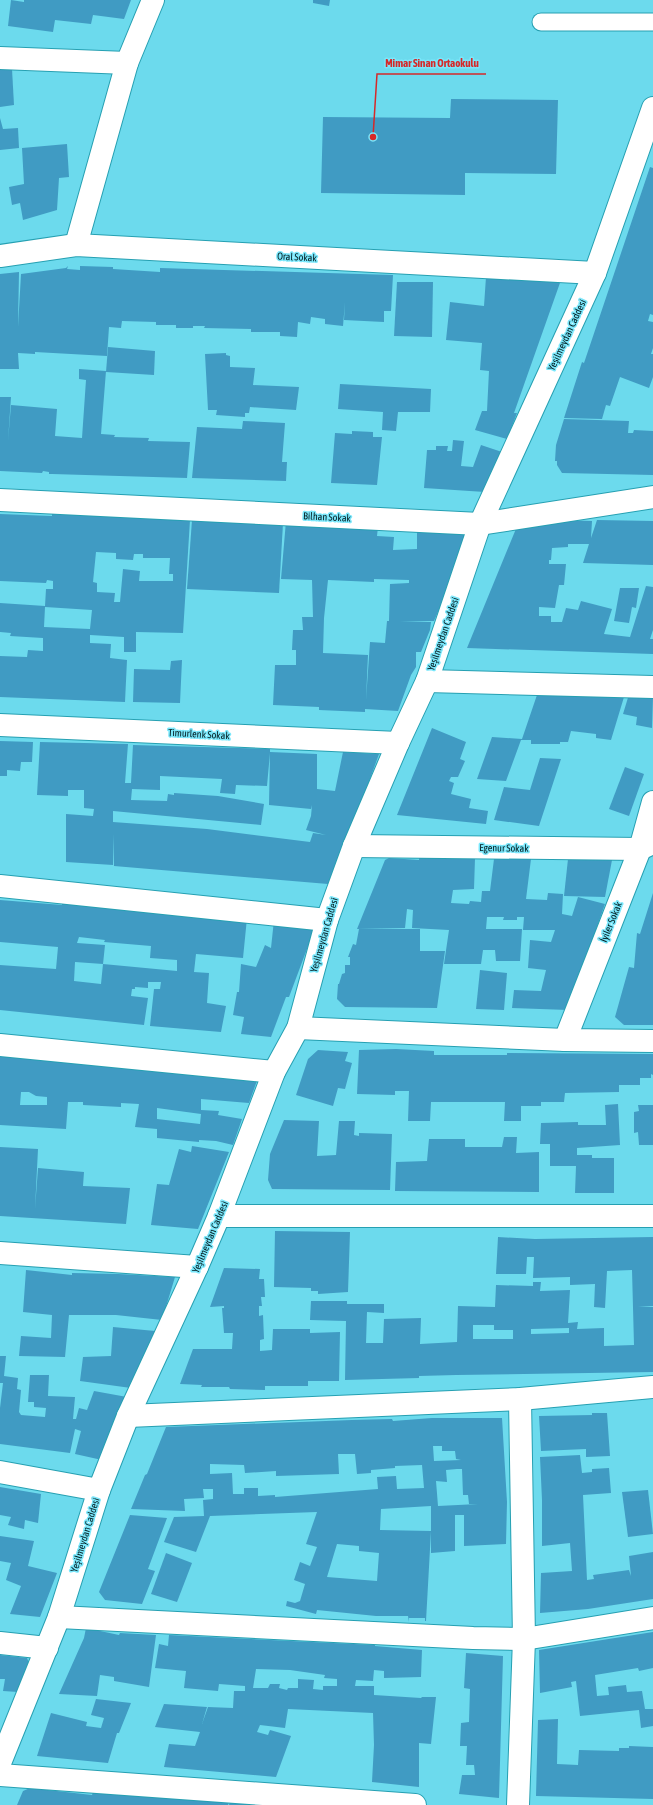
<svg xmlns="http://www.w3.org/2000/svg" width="653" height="1805" viewBox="0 0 653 1805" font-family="'Asap Condensed',sans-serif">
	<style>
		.building { fill: #409bc3; fill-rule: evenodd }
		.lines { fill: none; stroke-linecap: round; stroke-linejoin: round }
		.lane-casing { stroke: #26a0b2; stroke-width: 19 }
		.street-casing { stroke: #26a0b2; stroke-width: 24 }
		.secondary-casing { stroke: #26a0b2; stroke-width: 24 }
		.lane { stroke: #fff; stroke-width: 17 }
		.street { stroke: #fff; stroke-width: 22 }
		.secondary { stroke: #fff; stroke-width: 22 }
		.labels { text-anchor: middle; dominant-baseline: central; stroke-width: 3; stroke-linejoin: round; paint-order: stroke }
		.street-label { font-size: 10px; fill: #031b1f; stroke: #7ae7fb }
		.leader { fill: none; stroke: #d62828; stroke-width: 1.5 }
		.callout-dot { fill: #d62828; stroke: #7ae7fb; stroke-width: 1.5 }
		.callout-label { font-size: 11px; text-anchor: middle; font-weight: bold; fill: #d62828; stroke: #7ae7fb; stroke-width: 3; stroke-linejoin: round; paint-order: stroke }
	</style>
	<rect width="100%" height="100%" fill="#6cdaed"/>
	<!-- building -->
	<g class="building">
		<polygon points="11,0 24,2 24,0 131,0 124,19 93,15 91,24 55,20 53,32 8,26"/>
		<polygon points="313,0 330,0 329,6 313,3"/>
		<polygon points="12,69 14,105 0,107 0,70"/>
		<polygon points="451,99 558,100 556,174 465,173 465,195 321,193 323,117 450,118"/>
		<polygon points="0,118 3,129 18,128 19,148 0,150"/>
		<polygon points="67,144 69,177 59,178 57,210 23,220 20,203 12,205 9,187 24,184 22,148"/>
		<polygon points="650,167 653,168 653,315 650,314 648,321 653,322 653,348 651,354 653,354 653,377 649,388 620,377 610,406 606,405 602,419 564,418 582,362 584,363"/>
		<polygon points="68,266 67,269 80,270 80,266 113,267 113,269 160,272 160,268 393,275 391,311 384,311 384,322 344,320 345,302 343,326 325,324 325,319 311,317 310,324 298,322 297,337 280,336 280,332 251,332 251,329 204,328 205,326 193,326 193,328 176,328 176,325 156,325 156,322 122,321 121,328 109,327 107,356 35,352 35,354 18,353 19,369 0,369 0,274 19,272 18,327 21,274 66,268"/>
		<polygon points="486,277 561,280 514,413 517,413 507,439 475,430 482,411 487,411 489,371 480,370 482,343 446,340 450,302 484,306"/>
		<polygon points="397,282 433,282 432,337 394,336"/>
		<polygon points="108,347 155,351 154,375 106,372"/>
		<polygon points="226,353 226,355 230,356 230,367 255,368 253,385 299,387 296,410 250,407 249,413 245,413 245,417 216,415 217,410 208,410 205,354"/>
		<polygon points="79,369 106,371 101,434 115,435 114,437 149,438 148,441 190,442 187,478 52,474 49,474 49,472 43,471 42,473 0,471 0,397 11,397 8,441 11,405 57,409 55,436 82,438 86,380 79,379"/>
		<polygon points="340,384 431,389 430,412 398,412 396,431 382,430 383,412 338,409"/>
		<polygon points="564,419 629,421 628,433 633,433 634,430 653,431 653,475 562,473 557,465 557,461 555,461 556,445"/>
		<polygon points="243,421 285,423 282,462 287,462 286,481 192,478 197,427 242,429"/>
		<polygon points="352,431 373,432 373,437 382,437 377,485 331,483 335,433 352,434"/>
		<polygon points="453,440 464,441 461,466 473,467 481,445 502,452 485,492 424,488 427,450 436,450 436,446 448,446 447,451 452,451"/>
		<path d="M 0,514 L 52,516 L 52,514 L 190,520 L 183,633 L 136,632 L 136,652 L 124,652 L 124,637 L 90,635 L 90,643 L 111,644 L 110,658 L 127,660 L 125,702 L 0,697 L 0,656 L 27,657 L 28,650 L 43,651 L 43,638 L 10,636 L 11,633 L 0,632 L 0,603 L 45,606 L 46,589 L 53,589 L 53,581 L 47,580 L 46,583 L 0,581 ZM 96,552 L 116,553 L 116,559 L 133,560 L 134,554 L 143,554 L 143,558 L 170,558 L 169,574 L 173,574 L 173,581 L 139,581 L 140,571 L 123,569 L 120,602 L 114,602 L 115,593 L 97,592 L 97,583 L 93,582 ZM 45,607 L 92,610 L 90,629 L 44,627 Z"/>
		<polygon points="520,519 592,521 591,538 597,520 653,521 653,565 583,563 589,544 568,544 568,547 552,548 551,560 549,560 549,564 566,564 564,585 559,585 555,608 539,607 539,616 551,616 551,622 562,622 566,608 578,610 581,601 612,609 604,634 630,637 646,586 653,587 653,630 650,639 653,639 653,654 467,648"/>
		<polygon points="192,520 283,523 279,593 187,589"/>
		<path d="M 286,521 L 378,527 L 377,536 L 394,537 L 393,550 L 417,549 L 417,529 L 469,531 L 453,577 L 434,621 L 400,621 L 431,622 L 430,630 L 421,652 L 416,652 L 416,667 L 411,675 L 398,711 L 365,709 L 365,712 L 319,710 L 319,707 L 273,705 L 275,665 L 296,665 L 296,650 L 292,650 L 293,630 L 303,630 L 302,617 L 313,617 L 312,580 L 281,579 ZM 374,579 L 409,580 L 409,583 L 390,584 L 389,621 L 387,621 L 385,643 L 370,642 L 366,700 L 368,655 L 323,653 L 324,618 L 328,580 L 374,582 Z"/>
		<polygon points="620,588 639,588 636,608 632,607 629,623 614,621"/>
		<polygon points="182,660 180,703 133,702 134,669 170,670 171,661"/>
		<polygon points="630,691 653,696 652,728 636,725 637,717 623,714"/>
		<polygon points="538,692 584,694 624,697 611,740 596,738 596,734 571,731 568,742 560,742 560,744 531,744 531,740 521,740 506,781 477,779 492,737 522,739"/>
		<polygon points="432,728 466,742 460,759 465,761 458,777 451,777 449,781 454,783 451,794 471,799 469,808 488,811 486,824 397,815"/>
		<polygon points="0,741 33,742 32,762 21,762 20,771 7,770 7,776 0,776"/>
		<path d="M 40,742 L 128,744 L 125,783 L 131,783 L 133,745 L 270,749 L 270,752 L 317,754 L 317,789 L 335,791 L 343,752 L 379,754 L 348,840 L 345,839 L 328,884 L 114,866 L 113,834 L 113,865 L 66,862 L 66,814 L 93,816 L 94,809 L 84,808 L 84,790 L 68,790 L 68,796 L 37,795 ZM 270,753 L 269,805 L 311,809 L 312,805 L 311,816 L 306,830 L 326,835 L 313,833 L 310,842 L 207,829 L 113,822 L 113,811 L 261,825 L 264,804 L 218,796 L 174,793 L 174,795 L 168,794 L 167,801 L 131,800 L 132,789 L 160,790 L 160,776 L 222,779 L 220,793 L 235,794 L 236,785 L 267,786 Z"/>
		<polygon points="540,758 561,759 539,826 494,820 504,787 530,790"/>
		<polygon points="625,767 644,774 629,816 609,809"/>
		<polygon points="389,858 419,860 419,858 475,858 474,889 453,890 451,903 469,904 470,901 481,902 482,891 490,891 494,859 531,859 526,899 547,900 548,893 563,894 562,914 572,916 578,897 605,904 568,1010 512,1008 514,990 541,991 546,970 528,968 530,940 551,942 555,930 523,930 524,917 517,917 517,920 503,920 504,917 487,917 486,929 522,929 520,961 496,961 495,950 483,950 481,964 444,964 449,930 412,928 413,910 407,909 405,928 357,929 385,860"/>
		<polygon points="568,859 612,860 605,897 564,896"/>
		<polygon points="653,893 653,1025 624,1025 615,1017 629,967 634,968 637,933 640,934"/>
		<path d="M 0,900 L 62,905 L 62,903 L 247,918 L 243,958 L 196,954 L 194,972 L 209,973 L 207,1003 L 226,1006 L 221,1032 L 150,1026 L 154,989 L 160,989 L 161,982 L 148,982 L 148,988 L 135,987 L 135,989 L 132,989 L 131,996 L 148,998 L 144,1025 L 0,1010 L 0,965 L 56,969 L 58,947 L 0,942 ZM 79,937 L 105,940 L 104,942 L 151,946 L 150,958 L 177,960 L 177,971 L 103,964 L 101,984 L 74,981 L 75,962 L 103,964 L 105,945 L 77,943 Z"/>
		<polygon points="274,920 316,925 289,997 286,997 271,1037 241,1034 244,1017 233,1015 237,992 239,992 241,964 256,967 265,945 271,948"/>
		<polygon points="359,929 420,929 420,951 445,951 437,1008 345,1007 337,999 338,984 339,984 342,974 345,973 345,965 350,965 350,957 348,957 353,944 356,945"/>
		<polygon points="480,970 507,973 504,1010 476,1009"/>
		<polygon points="396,1049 434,1051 434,1055 507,1055 507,1053 653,1054 653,1075 651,1074 651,1078 640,1078 640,1085 619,1085 619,1092 565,1093 564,1102 541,1102 541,1106 521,1106 521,1121 504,1121 505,1102 431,1102 430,1121 408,1121 409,1091 395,1091 395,1095 357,1094 359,1050"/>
		<polygon points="318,1050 348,1052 345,1061 352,1063 345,1089 338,1088 333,1106 296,1095 308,1059"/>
		<path d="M 0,1053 L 258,1078 L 249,1103 L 201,1099 L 201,1110 L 219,1111 L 218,1115 L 242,1119 L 233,1145 L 216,1141 L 199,1140 L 199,1142 L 157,1138 L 157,1129 L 135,1127 L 139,1104 L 121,1103 L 121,1107 L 83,1105 L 83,1102 L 68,1102 L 66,1129 L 0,1125 ZM 21,1092 L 29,1092 L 36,1096 L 47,1097 L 47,1105 L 20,1105 ZM 157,1108 L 201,1114 L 200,1124 L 157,1119 Z"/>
		<polygon points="618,1104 620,1145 577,1148 577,1155 592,1155 592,1158 614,1158 614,1193 575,1193 576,1166 550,1166 550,1144 540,1144 541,1123 578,1122 578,1125 606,1125 605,1105"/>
		<polygon points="638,1105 653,1105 653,1145 639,1145 638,1132 634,1133 634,1112 639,1111"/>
		<polygon points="284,1120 319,1121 317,1156 336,1155 339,1121 355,1121 354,1135 359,1136 359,1133 392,1134 390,1190 272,1189 268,1180 270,1154"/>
		<polygon points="504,1137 517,1137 516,1153 539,1152 539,1192 395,1191 396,1162 427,1161 429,1139 465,1139 465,1147 502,1147"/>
		<polygon points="192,1146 229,1152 198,1229 151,1225 157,1184 169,1185 179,1149 191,1152"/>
		<polygon points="0,1147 38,1149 35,1209 38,1168 84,1172 83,1186 130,1188 126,1224 0,1216"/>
		<polygon points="275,1231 350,1232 348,1292 318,1294 318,1291 311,1291 311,1288 274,1287"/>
		<path d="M 498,1237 L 535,1239 L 653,1237 L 653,1306 L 638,1307 L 653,1307 L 653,1372 L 456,1375 L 419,1376 L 419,1378 L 345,1380 L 346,1321 L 310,1320 L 311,1301 L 347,1301 L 347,1304 L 384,1304 L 384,1313 L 367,1312 L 366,1343 L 383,1343 L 384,1319 L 421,1318 L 420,1344 L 457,1342 L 458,1306 L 495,1307 L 496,1285 L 533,1286 L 533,1282 L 541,1282 L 540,1291 L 570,1290 L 568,1323 L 578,1322 L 577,1329 L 604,1328 L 604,1346 L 634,1345 L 632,1270 L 607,1271 L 605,1308 L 594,1307 L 595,1284 L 570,1285 L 570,1277 L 533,1278 L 534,1257 L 527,1257 L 526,1274 L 496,1274 ZM 473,1325 L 494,1325 L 494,1330 L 513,1330 L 513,1339 L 473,1339 ZM 569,1328 L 569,1333 L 531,1334 L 531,1329 Z"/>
		<polygon points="224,1268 260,1269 259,1279 264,1279 265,1297 261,1297 262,1306 259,1306 259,1316 263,1315 264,1339 260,1340 260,1351 272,1350 273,1329 310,1329 310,1333 340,1332 339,1381 308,1381 308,1386 265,1386 265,1390 230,1389 229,1387 201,1387 202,1385 180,1384 193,1349 232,1349 233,1333 224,1333 222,1308 224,1308 224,1306 210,1307"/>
		<polygon points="26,1270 72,1275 72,1273 118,1274 175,1277 162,1320 116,1315 69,1315 65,1357 19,1356 21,1336 51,1338 52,1315 23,1312"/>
		<polygon points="113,1327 155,1331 131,1388 80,1381 83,1357 111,1356"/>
		<polygon points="0,1356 6,1356 4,1376 18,1378 17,1389 21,1390 19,1412 21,1415 45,1417 46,1408 34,1407 34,1402 28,1402 30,1375 49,1375 48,1396 75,1397 73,1419 76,1419 79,1408 87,1410 94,1391 127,1397 102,1460 75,1454 81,1431 75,1429 70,1453 0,1444 0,1408 3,1383 0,1383"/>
		<polygon points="592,1413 607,1413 610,1456 586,1457 586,1449 541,1451 539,1416 592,1415"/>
		<path d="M 432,1418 L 502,1418 L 507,1502 L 506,1544 L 464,1546 L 464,1515 L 455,1515 L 455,1551 L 431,1553 L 431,1506 L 381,1509 L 380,1530 L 431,1531 L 426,1621 L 425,1621 L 425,1618 L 409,1618 L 409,1622 L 408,1616 L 376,1616 L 317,1610 L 316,1614 L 286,1606 L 287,1601 L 295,1603 L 300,1601 L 305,1584 L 294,1580 L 300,1562 L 310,1566 L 317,1547 L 306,1544 L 317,1512 L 210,1516 L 196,1552 L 164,1542 L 174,1517 L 204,1516 L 203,1500 L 213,1499 L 213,1489 L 203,1489 L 204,1498 L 184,1499 L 185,1511 L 131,1509 L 145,1475 L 147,1474 L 166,1427 L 352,1420 L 392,1419 L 393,1421 ZM 433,1446 L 442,1446 L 442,1451 L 455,1451 L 456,1459 L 461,1460 L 434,1461 ZM 338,1454 L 355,1454 L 357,1474 L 371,1473 L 371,1470 L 395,1468 L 395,1466 L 422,1465 L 424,1488 L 397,1489 L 396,1476 L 377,1477 L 378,1489 L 275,1497 L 275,1495 L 258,1496 L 258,1488 L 244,1488 L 244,1494 L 233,1494 L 232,1473 L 210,1474 L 210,1464 L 244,1465 L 245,1473 L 276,1471 L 276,1476 L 339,1474 ZM 457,1469 L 462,1469 L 463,1495 L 468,1495 L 469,1504 L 478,1504 L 438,1506 L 436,1481 L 447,1482 L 446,1470 ZM 337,1544 L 359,1546 L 359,1551 L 379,1553 L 377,1581 L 327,1577 Z"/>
		<polygon points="580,1455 582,1473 592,1472 592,1469 609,1468 611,1493 583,1495 587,1580 594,1579 593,1575 629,1570 631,1576 629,1556 653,1552 653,1599 588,1609 540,1613 541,1573 572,1571 570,1543 542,1546 542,1500 540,1457"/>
		<polygon points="0,1487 41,1494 38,1523 25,1520 24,1529 8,1525 11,1517 0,1515"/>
		<polygon points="648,1490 653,1534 628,1537 622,1492"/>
		<polygon points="130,1515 167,1518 148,1569 155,1571 142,1604 105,1600 99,1592"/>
		<polygon points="0,1536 34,1541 28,1566 57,1573 40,1617 10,1614 21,1586 6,1580 11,1563 0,1561"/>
		<polygon points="166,1553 192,1563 177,1602 151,1594"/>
		<polygon points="86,1628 119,1635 120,1633 156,1635 149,1687 114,1681 114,1677 100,1675 97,1696 59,1694 84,1638"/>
		<polygon points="653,1632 653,1668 639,1671 638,1668 595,1675 597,1696 609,1695 608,1687 626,1685 627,1692 642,1691 645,1709 653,1709 653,1726 641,1728 639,1710 580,1716 576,1681 571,1682 572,1687 540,1693 539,1650"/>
		<path d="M 169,1635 L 375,1645 L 375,1646 L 422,1650 L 421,1677 L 384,1678 L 384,1671 L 374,1670 L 373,1681 L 356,1680 L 355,1686 L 374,1686 L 374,1695 L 421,1698 L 422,1697 L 436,1697 L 431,1744 L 419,1743 L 419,1787 L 372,1782 L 374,1745 L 373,1713 L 288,1709 L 285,1728 L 260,1725 L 257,1732 L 268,1735 L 270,1730 L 291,1736 L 276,1777 L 164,1767 L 169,1744 L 195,1746 L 200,1732 L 155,1727 L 164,1704 L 207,1707 L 202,1724 L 208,1707 L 233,1708 L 234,1691 L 245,1691 L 245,1686 L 219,1684 L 218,1691 L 184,1688 L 186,1671 L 155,1668 L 159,1644 L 168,1646 ZM 256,1669 L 290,1670 L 325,1675 L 324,1678 L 337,1679 L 337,1686 L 323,1686 L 323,1690 L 313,1689 L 314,1680 L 298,1679 L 298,1688 L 288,1688 L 287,1690 L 279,1688 L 280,1684 L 270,1684 L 268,1688 L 253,1688 Z"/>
		<polygon points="466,1653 503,1656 499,1798 459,1794 462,1775 475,1775 474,1765 466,1765 467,1746 460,1746 461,1723 469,1722 470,1689 464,1688"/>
		<polygon points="0,1655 27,1658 29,1663 18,1692 3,1691 5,1679 0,1679"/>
		<polygon points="96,1699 131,1703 119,1733 117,1733 108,1763 37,1756 51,1713 87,1722 86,1726 101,1728 104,1718 91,1715"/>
		<polygon points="558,1719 557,1764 578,1765 579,1750 619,1751 619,1748 629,1748 629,1746 653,1747 653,1799 536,1796 538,1720"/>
		<polygon points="30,1788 92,1795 93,1792 229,1802 228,1805 17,1805 23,1791"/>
		<polygon points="230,1801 264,1805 229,1805"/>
	</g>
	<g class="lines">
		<!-- lane casing -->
		<g class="lane-casing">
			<polyline id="lane" points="541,22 653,22"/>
		</g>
		<!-- street casing -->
		<g class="street-casing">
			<g id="street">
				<polyline points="0,58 127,63"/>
				<polyline points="76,245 127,63 153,0"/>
				<polyline points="0,256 76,245 595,273"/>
				<polyline points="0,500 480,524 653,497"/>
				<polyline points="427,681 653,687"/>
				<polyline points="0,725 398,743"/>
				<polyline points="354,846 640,849 653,843"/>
				<polyline points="0,886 327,920"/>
				<polyline points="298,1028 565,1040 653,1041"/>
				<polyline points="565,1040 640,849 653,802"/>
				<polyline points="0,1045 274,1072"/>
				<polyline points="219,1216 653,1216"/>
				<polyline points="0,1253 197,1267"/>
				<polyline points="128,1416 520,1399 653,1387"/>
				<polyline points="0,1472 99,1490"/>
				<polyline points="59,1617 473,1638 524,1639 653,1618"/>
				<polyline points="0,1643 47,1648"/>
				<polyline points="0,1775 415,1805"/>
				<polyline points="518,1805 524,1639 520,1399"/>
			</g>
		</g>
		<!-- secondary casing -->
		<g class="secondary-casing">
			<polyline id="secondary" points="0,1763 59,1617 99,1490 128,1416 197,1267 219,1216 274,1072 298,1028 327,920 354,846 398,743 427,681 480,524 595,273 653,108"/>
		</g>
		<!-- lane -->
		<use href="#lane" class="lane"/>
		<!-- street -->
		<use href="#street" class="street"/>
		<!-- secondary -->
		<use href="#secondary" class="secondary"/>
	</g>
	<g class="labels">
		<!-- street labels -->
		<g class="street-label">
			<text transform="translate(297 257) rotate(3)">Oral Sokak</text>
			<text transform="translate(567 335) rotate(-65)">Yeşilmeydan Caddesi</text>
			<text transform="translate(327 517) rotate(3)">Bilhan Sokak</text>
			<text transform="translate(443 634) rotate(-71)">Yeşilmeydan Caddesi</text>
			<text transform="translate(199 734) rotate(3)">Timurlenk Sokak</text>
			<text transform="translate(504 848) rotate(1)">Egenur Sokak</text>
			<text transform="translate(611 922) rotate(-68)">İyiler Sokak</text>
			<text transform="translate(324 935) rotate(-74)">Yeşilmeydan Caddesi</text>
			<text transform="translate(210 1237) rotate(-67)">Yeşilmeydan Caddesi</text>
			<text transform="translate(85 1535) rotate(-73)">Yeşilmeydan Caddesi</text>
		</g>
	</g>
	<!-- callouts -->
	<path class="leader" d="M373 137L377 74H486"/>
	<circle class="callout-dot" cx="373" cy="137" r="4"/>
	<g class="callout-label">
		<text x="432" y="67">Mimar Sinan Ortaokulu</text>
	</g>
</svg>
